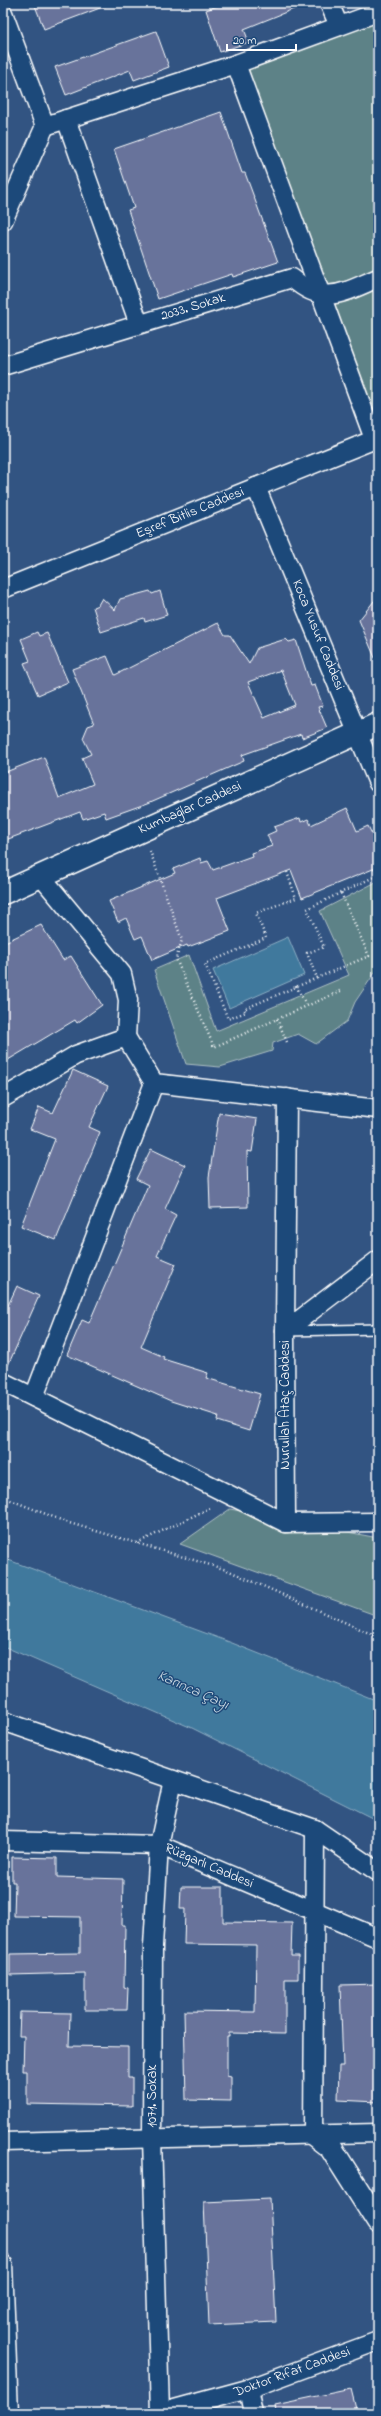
<svg xmlns="http://www.w3.org/2000/svg" width="381" height="2416" viewBox="0 0 381 2416" font-family="'Indie Flower',sans-serif">
	<style>
		.green { fill: #5d8287; stroke: #aec0c3 }
		.water { fill: #41799d; stroke: #8dafc4 }
		.building { fill: #67739b; stroke: #fff; fill-rule: evenodd }
		.lines { fill: none; stroke-linecap: round; stroke-linejoin: round }
		.lane-casing { stroke: #fff; stroke-width: 12 }
		.street-casing { stroke: #fff; stroke-width: 21 }
		.secondary-casing { stroke: #fff; stroke-width: 25 }
		.path { stroke: #fff; stroke-width: 2.5; stroke-dasharray: 1 3; stroke-linecap: butt }
		.lane { stroke: #1f4a7a; stroke-width: 9 }
		.street { stroke: #1f4a7a; stroke-width: 18 }
		.secondary { stroke: #1f4a7a; stroke-width: 22 }
		.labels { text-anchor: middle; dominant-baseline: central; stroke-width: 3; stroke-linejoin: round; paint-order: stroke }
		.street-label { font-size: 14px; fill: #fff; stroke: #1f4a7a }
		.water-label { font-size: 15px; font-style: italic; fill: #d0dee6; stroke: #1f4a7a }
	</style>
	<rect width="100%" height="100%" fill="#325482"/>
	<filter id="ink" filterUnits="userSpaceOnUse"><feTurbulence type="fractalNoise" baseFrequency=".025" numOctaves="2"/><feDisplacementMap in="SourceGraphic" scale="8" xChannelSelector="R" yChannelSelector="G"/><feConvolveMatrix kernelMatrix="1 2 1 2 8 2 1 2 1" color-interpolation-filters="sRGB"/></filter>
	<g filter="url(#ink)">
		<!-- green -->
		<g class="green">
			<polygon points="378,12 378,438 236,64"/>
			<polygon points="378,881 378,968 355,1002 347,1021 316,1044 298,1034 273,1043 272,1051 220,1067 186,1064 154,970 189,955 216,1031 349,975 320,911"/>
			<polygon points="230,1509 378,1538 378,1616 180,1544"/>
		</g>
		<!-- water -->
		<g class="water">
			<polygon points="288,937 304,975 229,1008 213,970"/>
			<polygon points="3,1558 232,1643 378,1701 378,1821 192,1728 3,1646"/>
		</g>
		<!-- building -->
		<g class="building">
			<polygon points="34,3 108,3 108,5 44,29"/>
			<polygon points="226,3 306,3 306,4 244,29 249,42 220,52 206,10"/>
			<polygon points="156,31 169,67 134,80 130,70 66,95 55,67"/>
			<polygon points="221,112 242,173 245,173 278,262 233,277 232,274 158,299 128,210 134,208 114,149"/>
			<polygon points="150,591 152,594 160,591 167,615 145,622 144,618 101,632 93,607 98,605 102,598 115,610 120,599"/>
			<polygon points="378,596 378,665 359,620"/>
			<path d="M 218,623 L 225,635 L 230,635 L 249,664 L 257,648 L 286,639 L 289,642 L 296,640 L 311,686 L 315,685 L 323,706 L 318,707 L 327,728 L 302,738 L 301,734 L 242,755 L 244,761 L 148,803 L 106,818 L 104,812 L 83,819 L 80,812 L 3,841 L 3,773 L 44,757 L 59,798 L 93,784 L 82,758 L 91,754 L 83,738 L 88,726 L 94,724 L 72,669 L 107,656 L 115,675 ZM 281,670 L 295,705 L 264,718 L 248,682 Z"/>
			<polygon points="37,632 39,636 47,633 68,682 38,695 24,663 30,661 21,639"/>
			<polygon points="347,808 357,831 368,826 372,834 378,830 378,867 302,898 291,870 217,898 230,931 188,947 187,945 152,960 142,936 135,939 126,918 118,922 109,901 175,873 173,869 200,858 201,863 208,861 213,870 252,856 251,853 272,846 267,835 276,831 274,827 300,818 301,822 308,819 311,825"/>
			<polygon points="41,925 63,960 71,956 102,1005 77,1023 75,1020 3,1063 3,943"/>
			<polygon points="73,1070 108,1086 89,1127 100,1132 56,1240 21,1226 55,1139 30,1129 39,1107 53,1113"/>
			<polygon points="219,1113 257,1119 252,1152 247,1151 248,1207 210,1208 209,1177"/>
			<polygon points="151,1149 185,1165 165,1209 176,1215 157,1256 176,1264 141,1347 164,1357 163,1359 208,1373 206,1378 260,1394 249,1431 217,1421 218,1416 171,1401 67,1355 82,1320 89,1323 148,1185 136,1179"/>
			<polygon points="17,1286 39,1296 5,1372 3,1316"/>
			<polygon points="12,1857 57,1858 57,1877 123,1879 122,1925 125,1925 124,1987 128,1988 127,2010 85,2010 85,1973 10,1975 10,1954 80,1953 80,1917 14,1916 15,1882 12,1882"/>
			<polygon points="181,1887 223,1887 223,1922 292,1923 291,1956 298,1956 298,1979 285,1979 285,2034 229,2033 229,2037 227,2037 227,2075 231,2076 231,2101 186,2100 184,2011 255,2012 256,1945 184,1944 185,1909 180,1909"/>
			<polygon points="378,1984 378,2102 338,2100 339,2066 343,2066 340,1985"/>
			<polygon points="20,2012 70,2013 69,2046 128,2047 128,2078 132,2078 132,2106 27,2104 27,2071 23,2071 24,2036 19,2036"/>
			<polygon points="270,2199 276,2322 209,2325 204,2202"/>
			<polygon points="351,2389 357,2413 276,2413 275,2405"/>
		</g>
		<g class="lines">
			<!-- lane casing -->
			<g class="lane-casing">
				<polyline id="lane" points="287,1331 378,1329"/>
			</g>
			<!-- street casing -->
			<g class="street-casing">
				<g id="street">
					<polyline points="329,3 339,26"/>
					<polyline points="3,13 45,126 236,64 378,12"/>
					<polyline points="236,64 374,439"/>
					<polyline points="66,119 139,324"/>
					<polyline points="3,221 45,126"/>
					<path d="M 3,366 L 292,278 C 324,307 344,292 378,278"/>
					<polyline points="256,487 378,783"/>
					<polyline points="3,589 378,438"/>
					<polyline points="40,875 122,974 128,1000 126,1037"/>
					<polyline points="3,1098 76,1055 126,1037 154,1083 378,1109"/>
					<polyline points="285,1331 287,1098"/>
					<polyline points="3,1382 286,1523 378,1522"/>
					<polyline points="34,1397 154,1083"/>
					<polyline points="286,1523 285,1331 378,1260"/>
					<polyline points="3,1721 315,1829 378,1872"/>
					<polyline points="3,1841 159,1845 378,1938"/>
					<polyline points="313,2134 315,1829"/>
					<polyline points="3,2142 378,2133"/>
					<polyline points="3,2264 9,2413"/>
					<polyline points="248,2389 253,2413"/>
					<polyline points="160,2413 152,2138 153,1946 159,1845 173,1780"/>
					<polyline points="160,2413 248,2389 378,2341"/>
				</g>
			</g>
			<!-- secondary casing -->
			<g class="secondary-casing">
				<g id="secondary">
					<polyline points="3,893 378,724"/>
					<polyline points="313,2134 331,2148 378,2222"/>
				</g>
			</g>
			<!-- path -->
			<g class="path">
				<polyline points="150,851 182,940 176,959 214,1047 343,990"/>
				<polyline points="287,872 296,898 256,913 266,938 205,964 228,1019 246,1012 244,1009 317,978 307,953 324,947 307,909 378,875"/>
				<polyline points="317,978 369,956 341,893"/>
				<polyline points="296,986 307,1006"/>
				<polyline points="277,1019 287,1042"/>
				<polyline points="3,1497 66,1522 227,1570 378,1637"/>
				<polyline points="137,1543 210,1508"/>
			</g>
			<!-- lane -->
			<use href="#lane" class="lane"/>
			<!-- street -->
			<use href="#street" class="street"/>
			<!-- secondary -->
			<use href="#secondary" class="secondary"/>
		</g>
	</g>
	<g class="labels">
		<!-- street labels -->
		<g class="street-label">
			<text transform="translate(193 307) rotate(-17)">2033. Sokak</text>
			<text transform="translate(190 513) rotate(-22)">Eşref Bitlis Caddesi</text>
			<text transform="translate(318 635) rotate(68)">Koca Yusuf Caddesi</text>
			<text transform="translate(190 808) rotate(-24)">Kumbağlar Caddesi</text>
			<text transform="translate(285 1405) rotate(-90)">Nurullah Ataç Caddesi</text>
			<text transform="translate(209 1866) rotate(23)">Rüzgarlı Caddesi</text>
			<text transform="translate(152 2096) rotate(-90)">1071. Sokak</text>
			<text transform="translate(292 2372) rotate(-20)">Doktor Rıfat Caddesi</text>
		</g>
		<!-- water labels -->
		<g class="water-label">
			<text transform="translate(193 1690) rotate(24)">Karınca Çayı</text>
		</g>
	</g>
	<!-- margin -->
	<rect width="381" height="2416" fill="none" stroke="#1f4a7a" stroke-width="16"/>
	<rect x="8" y="8" width="365" height="2400" fill="none" stroke="#fff" stroke-width="1.5" filter="url(#ink)"/>
	<!-- scale -->
	<path d="M227 44v6h69v-6" fill="none" stroke="#ffffff" stroke-width="2"/>
	<text x="233" y="44" font-size="12" fill="#ffffff" stroke="#1f4a7a" stroke-width="3" paint-order="stroke">20 m</text>
</svg>
